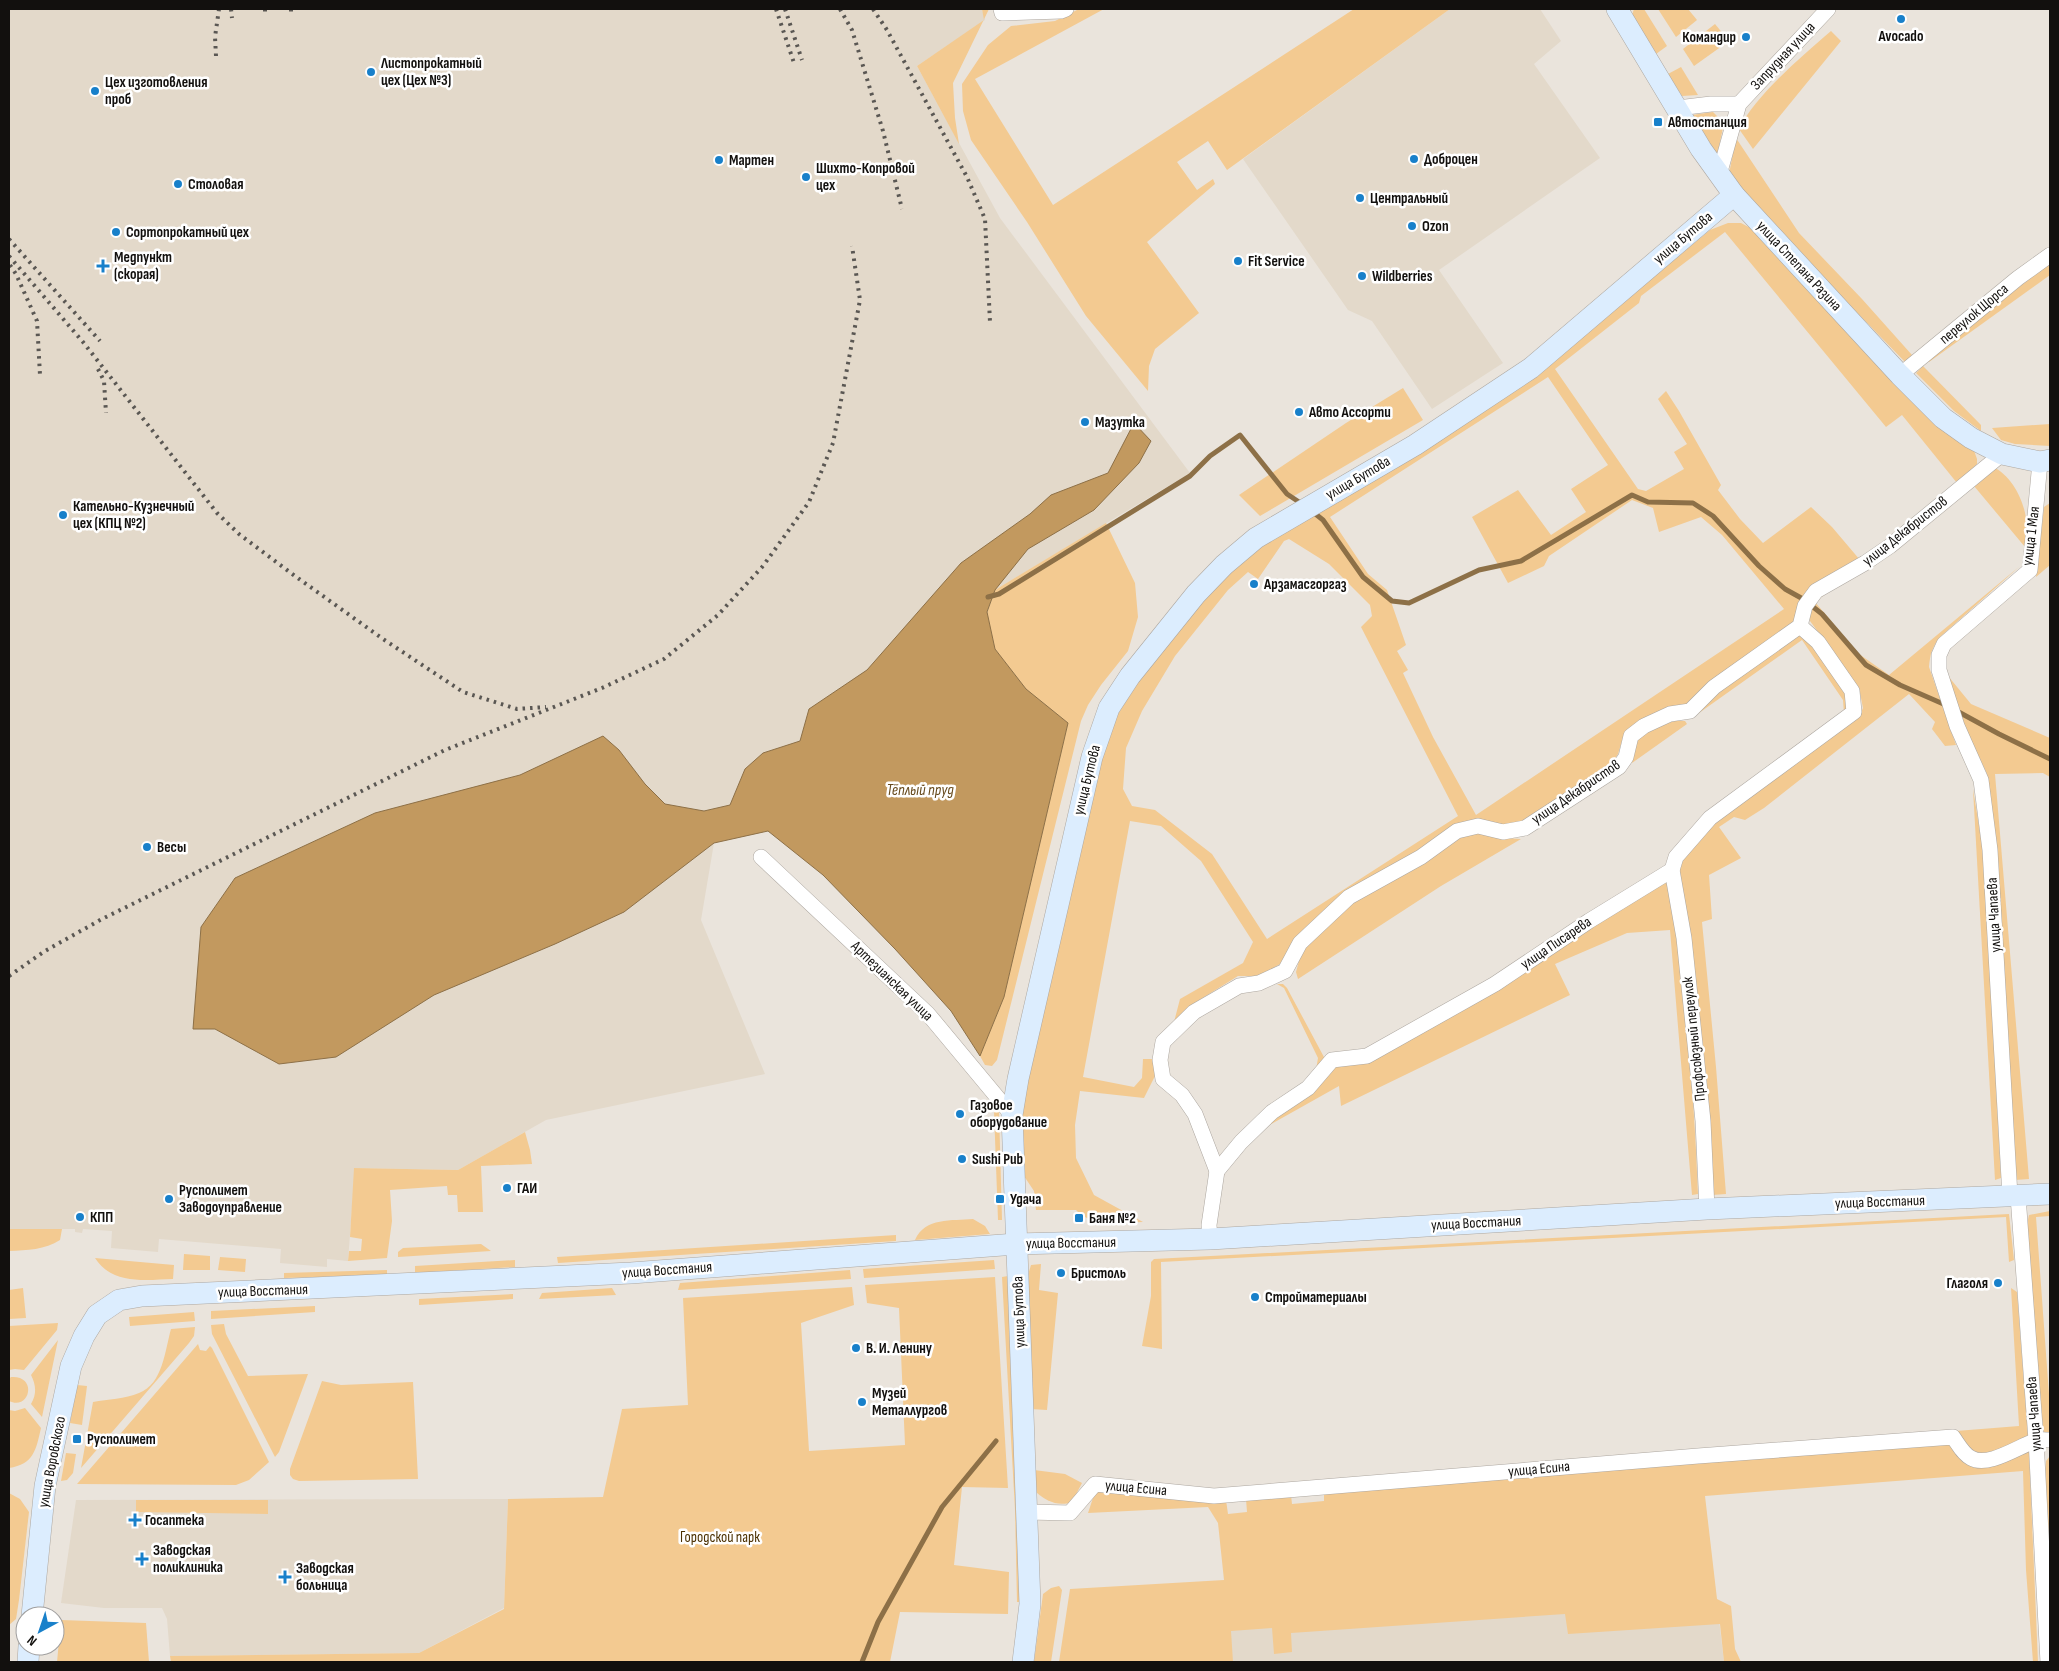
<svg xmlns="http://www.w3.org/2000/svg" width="2059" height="1671" viewBox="0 0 2059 1671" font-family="'Sofia Sans Condensed',sans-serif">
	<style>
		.built { fill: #e3d9ca }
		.green { fill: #f3ca91; fill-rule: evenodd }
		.water { fill: #c2995f; stroke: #8d7047 }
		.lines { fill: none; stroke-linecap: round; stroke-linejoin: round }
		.stream { stroke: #8d7047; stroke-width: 5 }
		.street-casing { stroke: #ada7a0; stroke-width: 16 }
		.secondary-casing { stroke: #ada7a0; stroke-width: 22 }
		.street { stroke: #fff; stroke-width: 15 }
		.secondary { stroke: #dcedfe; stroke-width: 21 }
		.rail { stroke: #5a5753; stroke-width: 4; stroke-dasharray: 2.5 5; stroke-linecap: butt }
		.poi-dot { fill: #1880ca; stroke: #fff; stroke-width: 2 }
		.labels { text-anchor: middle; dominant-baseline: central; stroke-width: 5; stroke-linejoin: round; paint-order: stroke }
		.poi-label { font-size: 15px; font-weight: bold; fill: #12100e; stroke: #fff; text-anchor: start }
		.street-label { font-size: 15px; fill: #12100e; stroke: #fff }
		.park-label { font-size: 15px; fill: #4b3000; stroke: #fff }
		.water-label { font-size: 16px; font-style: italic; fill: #674a1d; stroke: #fff }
	</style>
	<rect width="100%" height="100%" fill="#eae4dc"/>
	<!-- built -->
	<g class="built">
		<polygon points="9,9 982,9 985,20 917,66 1000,218 1190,473 995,590 714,843 701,920 765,1074 546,1120 458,1170 355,1168 348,1261 327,1259 327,1267 280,1263 281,1249 159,1239 158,1252 111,1248 112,1231 83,1229 82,1233 75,1232 75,1229 9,1229"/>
		<polygon points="1450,9 1540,9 1561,41 1534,64 1600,158 1439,270 1503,363 1432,409 1372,321 1348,310 1243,159"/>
		<polygon points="1702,1476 1724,1662 1186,1662 1225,1588"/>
		<polygon points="508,1499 504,1608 419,1653 170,1656 167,1619 162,1608 104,1608 61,1603 76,1500"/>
	</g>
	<!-- green -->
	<g class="green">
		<polygon points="982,9 989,9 953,83 955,118 959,144 917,66 984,20"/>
		<polygon points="1079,9 1104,9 975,79 1053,205 1354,9 1450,9 1227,170 1208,141 1177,162 1197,190 1213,179 1215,184 1147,242 1199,313 1155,349 1149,366 1148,391 1086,316 1027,222 971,140 963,111 962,84 988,45 1011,26 1055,21"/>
		<polygon points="1634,9 1644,9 1667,46 1656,54 1632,15"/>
		<polygon points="1658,9 1688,9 1697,20 1676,37"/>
		<polygon points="1715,24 1729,41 1694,66 1683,49"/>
		<path d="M 1831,31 L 1841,41 L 1753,149 L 1739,129 C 1755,96 1802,56 1831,31 Z"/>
		<polygon points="1681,67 1698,95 1682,96 1668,74"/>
		<polygon points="1713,112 1724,123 1717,156 1692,115"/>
		<polygon points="1736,138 1799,233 1862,299 1912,355 1905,362 1743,195 1729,174"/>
		<path d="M 1728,223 L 1741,223 L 1756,231 L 1972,445 L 1977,459 L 1977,464 L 1957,483 L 1902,415 L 1886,427 L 1725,232 L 1641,296 L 1639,303 L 1555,369 L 1638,489 L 1646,491 L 1684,469 L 1674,452 L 1687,444 L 1658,399 L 1666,391 L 1679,411 L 1721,485 L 1718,490 L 1740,519 L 1763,543 L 1811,507 L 1832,527 L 1860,560 L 1793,622 L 1689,704 L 1641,722 L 1624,734 L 1618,754 L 1611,765 L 1567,791 L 1523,824 L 1504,827 L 1479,821 L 1297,936 L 1280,964 L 1259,976 L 1238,976 L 1188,1007 L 1174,1022 L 1180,999 L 1243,963 L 1253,942 L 1201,861 L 1161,826 L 1130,821 L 1083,1077 L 1134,1087 L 1142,1078 L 1143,1059 L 1155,1059 L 1155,1076 L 1144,1098 L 1080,1091 L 1075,1125 L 1076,1158 L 1094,1195 L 1143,1222 C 1121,1222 1092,1228 1076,1210 L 1036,1210 L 1034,1191 L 1022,1173 L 1021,1118 L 1027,1081 L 1099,761 L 1118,714 L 1152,661 L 1238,562 L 1541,371 L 1710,230 ZM 1548,377 L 1608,465 L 1571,489 L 1586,512 L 1551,535 L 1518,490 L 1472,517 L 1508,583 L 1544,566 L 1549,556 L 1632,500 L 1653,508 L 1659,532 L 1701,517 L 1722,535 L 1784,609 L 1476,815 L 1433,737 L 1403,673 L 1408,670 L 1397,651 L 1406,645 L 1387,590 L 1368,574 L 1330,517 ZM 1289,539 L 1329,564 L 1370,605 L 1372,616 L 1361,627 L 1458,816 L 1267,939 L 1212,854 L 1155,810 L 1132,806 L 1123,789 L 1126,748 L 1142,711 L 1175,656 L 1228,590 L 1248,572 L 1258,579 L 1284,541 Z"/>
		<polygon points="2050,263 2050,275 1929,362 1926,359"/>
		<polygon points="1923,366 1981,425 1981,431 1954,411 1916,373"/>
		<polygon points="1403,388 1423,420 1260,516 1239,495 1346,423"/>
		<polygon points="2050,424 2050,446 2015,444 2001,440 1992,428"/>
		<path d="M 1993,467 C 2011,475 2024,500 2026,519 C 2027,528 2025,538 2025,547 L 1974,486 L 1870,569 L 1845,579 L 1815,602 L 1859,654 L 1889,675 L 2020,566 L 1940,637 C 1932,647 1930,655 1929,667 L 1956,745 L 1945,746 L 1932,729 L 1935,722 L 1909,694 L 1764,808 L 1745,820 L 1734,817 L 1719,827 L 1741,858 L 1709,875 L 1712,919 L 1702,922 L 1716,1067 L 1726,1194 L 1712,1195 L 1677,873 L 1684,857 L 1712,822 L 1859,717 L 1863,708 L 1859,688 L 1810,621 L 1808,609 L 1819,592 Z"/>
		<polygon points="2050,503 2050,565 2036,577 2044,507"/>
		<polygon points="1106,523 1135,583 1138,617 1128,651 1101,685 1088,705 1081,721 997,1060 992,1066 985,1065 980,1056 1004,997 1068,723 1026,689 995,649 987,613 995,590"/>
		<path d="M 1797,635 C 1810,638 1840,680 1845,692 C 1847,697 1847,704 1847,708 L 1844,713 L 1843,700 L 1802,640 L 1699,713 L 1698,711 L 1716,693 Z"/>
		<polygon points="1944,671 1971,704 2050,738 2050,777 2043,773 1995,774 2029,1179 2015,1180 1995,856 1987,774 1965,727"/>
		<polygon points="1675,721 1685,721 1687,724 1632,763 1636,738 1654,727"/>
		<polygon points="1973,789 1984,857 2001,1178 1995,1180"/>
		<polygon points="1476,831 1505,838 1521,839 1441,886 1298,979 1296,972 1300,957 1308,944 1351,901 1456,836"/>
		<path d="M 1668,880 C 1685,984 1694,1089 1698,1194 L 1692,1195 L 1670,930 L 1627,933 L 1555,964 L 1570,995 L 1341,1106 L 1339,1086 L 1264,1128 L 1337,1064 L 1591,927 Z"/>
		<polygon points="1277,984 1283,984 1287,988 1325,1059 1316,1070 1318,1058 1284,988"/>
		<polygon points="999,1110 1002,1220 998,1220 994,1111"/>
		<polygon points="525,1132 530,1150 532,1164 481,1166 483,1212 458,1212 457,1195 448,1195 447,1186 390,1190 392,1221 387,1258 348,1261 349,1251 361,1251 362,1239 350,1237 354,1168 458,1170"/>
		<polygon points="2050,1211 2050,1216 2036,1217 2050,1408 2050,1434 2046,1435 2043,1430 2027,1224 2029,1215"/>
		<polygon points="2009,1214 2014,1260 2009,1262 2006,1217 1161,1262 1162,1349 1142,1346 1151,1296 1151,1262 1154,1259"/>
		<path d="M 973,1219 L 985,1226 L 990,1234 L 915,1240 C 925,1217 952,1221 973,1219 Z"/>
		<path d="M 9,1229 L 62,1229 L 60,1240 C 45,1250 27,1250 9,1251 Z"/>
		<polygon points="896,1235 896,1241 558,1263 557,1257"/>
		<polygon points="481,1244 491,1251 398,1257 398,1252 403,1248"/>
		<polygon points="184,1254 210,1256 210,1270 183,1270"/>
		<polygon points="220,1257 246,1259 245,1272 218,1270"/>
		<path d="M 95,1258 L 174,1265 L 173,1279 C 145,1280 112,1285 95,1258 Z"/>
		<polygon points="515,1260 515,1267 415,1273 415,1266"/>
		<polygon points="994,1260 995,1269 864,1278 863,1269"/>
		<polygon points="1041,1264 1039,1290 1058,1293 1047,1410 1030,1409 1028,1275 1031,1265"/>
		<polygon points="387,1270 387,1275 284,1278 284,1273"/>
		<polygon points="850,1270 851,1279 678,1290 680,1283"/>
		<polygon points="1008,1276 1023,1602 1017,1602 1015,1510 1002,1277"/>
		<polygon points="995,1277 1008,1488 962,1487 954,1565 1009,1572 1008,1614 900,1612 890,1662 171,1662 170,1656 419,1653 504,1609 508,1499 603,1497 622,1409 688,1405 683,1298 852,1287 854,1305 801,1323 809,1451 905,1445 899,1308 867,1303 865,1285"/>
		<polygon points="23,1288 26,1318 9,1319 9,1290"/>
		<polygon points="612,1288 616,1295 539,1299 542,1293"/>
		<path d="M 2011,1288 L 2017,1292 L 2028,1435 C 2014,1443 1990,1461 1974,1452 C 1966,1448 1961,1438 1956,1431 L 2019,1426 Z"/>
		<polygon points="513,1294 513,1299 419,1305 419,1299"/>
		<polygon points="315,1306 315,1312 211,1319 211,1311"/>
		<polygon points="194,1312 195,1321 130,1326 129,1317"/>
		<polygon points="58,1323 57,1330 24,1370 15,1369 9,1370 9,1326"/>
		<polygon points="224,1324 226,1334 248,1376 308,1374 279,1452 275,1457 212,1334 211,1325"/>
		<path d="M 195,1327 L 194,1336 L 189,1343 L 81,1468 L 93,1402 C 108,1399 125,1399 139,1393 C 163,1384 165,1350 171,1329 Z"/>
		<path d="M 58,1340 L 42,1417 L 31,1404 C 37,1394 36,1385 31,1375 Z"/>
		<polygon points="198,1344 200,1350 206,1351 210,1346 212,1348 269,1462 249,1480 236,1485 77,1484"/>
		<path d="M 11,1377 C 38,1375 30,1411 9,1401 L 9,1379 Z"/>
		<polygon points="322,1381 341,1385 413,1382 418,1479 299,1481 293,1479 290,1475 290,1469"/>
		<polygon points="77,1385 87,1386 82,1425 70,1423"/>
		<path d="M 25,1408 L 41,1428 C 36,1450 34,1464 9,1468 L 9,1410 L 15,1411 Z"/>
		<path d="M 1950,1444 C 1975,1482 1995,1466 2029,1451 L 2038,1662 L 2033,1662 L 2026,1570 L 2023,1471 L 1705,1496 L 1717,1599 L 1731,1606 L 1735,1649 L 1741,1662 L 1724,1662 L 1720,1624 L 1568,1634 L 1565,1614 L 1291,1633 L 1292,1652 L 1274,1654 L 1272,1628 L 1231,1631 L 1233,1662 L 1059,1662 L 1070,1589 L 1224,1580 L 1218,1523 L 1208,1507 L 1088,1513 L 1096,1489 L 1226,1500 L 1228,1514 L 1247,1512 L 1246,1499 L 1291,1495 L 1292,1504 L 1324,1501 L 1324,1492 Z"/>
		<polygon points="66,1453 76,1454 73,1473 67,1480 61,1481"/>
		<polygon points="2050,1456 2050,1575 2045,1475 2046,1461"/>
		<path d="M 1034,1470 L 1065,1474 L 1082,1483 L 1072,1502 C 1058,1507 1046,1501 1036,1492 Z"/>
		<polygon points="9,1493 20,1499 29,1512 19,1600 16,1619 9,1625"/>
		<polygon points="136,1500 268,1500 268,1514 136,1512"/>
		<polygon points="1059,1586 1062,1590 1051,1662 1034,1662 1043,1594 1051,1588"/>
		<polygon points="61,1620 146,1623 149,1662 57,1662"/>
	</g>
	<!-- water -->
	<polygon class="water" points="1134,423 1151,441 1139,463 1094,510 1028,549 995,590 987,612 995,649 1026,689 1068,723 1004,997 980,1056 951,1011 895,949 823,875 768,831 714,843 624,912 555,944 434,995 336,1057 279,1064 215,1029 193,1029 201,927 235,878 375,813 520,775 603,736 619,750 645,784 665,804 704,811 730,805 745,769 763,753 800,741 809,709 867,670 961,563 1030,514 1051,495 1108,473"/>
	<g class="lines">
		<!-- stream -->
		<g class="stream">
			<polyline points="1313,512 1323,520 1363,577 1392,601 1409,603 1479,570 1521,561 1632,495 1648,502 1693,503 1713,516 1759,566 1785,589 1803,599 1822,614 1866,665 1900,685 1948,706"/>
			<polyline points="988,597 999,594 1190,476 1210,456 1240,435 1287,494 1302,504"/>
			<polyline points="1955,710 1999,734 2050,759"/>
			<polyline points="862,1662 878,1622 942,1507 996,1441"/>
		</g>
		<!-- street casing -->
		<g class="street-casing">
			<g id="street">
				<polyline points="1001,9 1002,13 1061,11 1066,9"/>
				<polyline points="1678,108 1711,104 1739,104"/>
				<polyline points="1719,175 1739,104 1828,9"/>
				<polyline points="1900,375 2018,278 2050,255"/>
				<polyline points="761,857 928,1014 1012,1115"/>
				<polyline points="1672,870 1684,938 1703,1121 1707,1209"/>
				<polyline points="1217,1171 1195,1114 1182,1095 1163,1079 1160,1060 1163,1042 1194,1012 1239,986 1259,983 1285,971 1300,943 1349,897 1421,857 1457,831 1478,826 1503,832 1525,828 1619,767 1626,757 1631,736 1644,726 1670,714 1690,711 1714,687 1800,626 1805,606 1816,591 1865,563 1890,546 2002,454"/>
				<polyline points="2010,1196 1990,850 1981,780 1957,726 1939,670 1939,655 1944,644 2030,570 2040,462"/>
				<polyline points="2018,1196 2036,1440 2048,1662"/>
				<polyline points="1210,1239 1209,1225 1217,1171 1241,1142 1272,1112 1308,1088 1332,1060 1367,1056 1495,984 1589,921 1672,870 1676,857 1710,818 1854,712 1852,691 1818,642 1800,626"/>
				<path d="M 1028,1512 L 1070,1513 L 1095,1484 L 1214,1496 L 1698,1456 L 1953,1437 C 1958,1444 1963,1454 1971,1458 C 1988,1468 2019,1446 2035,1441 C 2039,1439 2045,1440 2050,1440"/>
			</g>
		</g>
		<!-- secondary casing -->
		<g class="secondary-casing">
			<g id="secondary">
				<polyline points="1617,9 1701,149 1734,195 1900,375 1943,418 1971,438 2002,454 2040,462 2050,460"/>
				<polyline points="32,1616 45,1486 71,1366 84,1336 97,1315 119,1300 142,1296 631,1273 1016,1244 1210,1239 1707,1209 2050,1194"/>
				<polyline points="28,1662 29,1646"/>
				<polyline points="1023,1662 1030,1604 1012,1115 1018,1079 1092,757 1109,708 1130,676 1196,594 1224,565 1256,538 1415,445 1531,368 1734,195"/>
			</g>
		</g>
		<!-- street -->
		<use href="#street" class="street"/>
		<!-- secondary -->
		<use href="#secondary" class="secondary"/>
		<!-- rail -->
		<g class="rail">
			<polyline points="231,9 232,18"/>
			<polyline points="265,9 265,15"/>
			<polyline points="291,9 291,12"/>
			<polyline points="776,9 794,63"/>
			<polyline points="785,9 802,60"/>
			<polyline points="840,9 852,30 883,131 902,209"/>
			<polyline points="873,9 887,30 967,177 985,219 990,322"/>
			<polyline points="216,56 215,37 219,9"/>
			<polyline points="9,239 100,341"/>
			<polyline points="9,256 83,342 217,513 239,534 295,576 383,639 463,692 517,709 546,707"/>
			<polyline points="10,265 16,274 37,321 40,375"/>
			<polyline points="98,369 104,381 106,413"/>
			<polyline points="9,976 45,951 102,919 445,750 602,688 664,659 718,615 763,566 809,502 833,443 860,300 852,246"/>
		</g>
	</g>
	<!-- markers -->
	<g class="poi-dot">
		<circle cx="1901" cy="19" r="5"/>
		<circle cx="1746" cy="37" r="5"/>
		<circle cx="371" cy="72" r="5"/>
		<circle cx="95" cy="91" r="5"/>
		<rect x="1653" y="117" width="10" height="10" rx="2.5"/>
		<circle cx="1414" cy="159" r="5"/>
		<circle cx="719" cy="160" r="5"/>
		<circle cx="806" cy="177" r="5"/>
		<circle cx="178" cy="184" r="5"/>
		<circle cx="1360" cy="198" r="5"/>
		<circle cx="1412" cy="226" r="5"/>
		<circle cx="116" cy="232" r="5"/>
		<circle cx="1238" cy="261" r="5"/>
		<path d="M100.5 258.5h5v5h5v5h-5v5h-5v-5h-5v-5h5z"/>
		<circle cx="1362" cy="276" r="5"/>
		<circle cx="1299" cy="412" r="5"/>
		<circle cx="1085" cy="422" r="5"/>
		<circle cx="63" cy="515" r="5"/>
		<circle cx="1254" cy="584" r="5"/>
		<circle cx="147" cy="847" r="5"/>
		<circle cx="960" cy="1114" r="5"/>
		<circle cx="962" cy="1159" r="5"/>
		<circle cx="507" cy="1188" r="5"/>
		<circle cx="169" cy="1199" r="5"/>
		<rect x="995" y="1194" width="10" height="10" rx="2.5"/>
		<circle cx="80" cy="1217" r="5"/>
		<rect x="1074" y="1213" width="10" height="10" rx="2.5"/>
		<circle cx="1061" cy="1273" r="5"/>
		<circle cx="1998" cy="1283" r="5"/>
		<circle cx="1255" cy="1297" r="5"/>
		<circle cx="856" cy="1348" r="5"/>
		<circle cx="862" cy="1402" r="5"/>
		<rect x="72" y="1434" width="10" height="10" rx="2.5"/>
		<path d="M132.5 1512.5h5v5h5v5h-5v5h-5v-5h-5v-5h5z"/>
		<path d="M139.5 1551.5h5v5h5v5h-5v5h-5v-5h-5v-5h5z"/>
		<path d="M282.5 1569.5h5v5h5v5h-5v5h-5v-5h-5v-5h5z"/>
	</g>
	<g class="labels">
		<!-- poi labels -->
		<g class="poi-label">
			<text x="1901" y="36" text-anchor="middle">Avocado</text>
			<text x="1736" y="37" text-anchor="end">Командир</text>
			<text x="381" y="63">Листопрокатный<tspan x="381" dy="17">цех (Цех №3)</tspan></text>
			<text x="105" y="82">Цех изготовления<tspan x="105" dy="17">проб</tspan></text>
			<text x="1668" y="122">Автостанция</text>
			<text x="1424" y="159">Доброцен</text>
			<text x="729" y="160">Мартен</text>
			<text x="816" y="168">Шихто-Копровой<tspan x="816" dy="17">цех</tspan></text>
			<text x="188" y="184">Столовая</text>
			<text x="1370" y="198">Центральный</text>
			<text x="1422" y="226">Ozon</text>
			<text x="126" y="232">Сортопрокатный цех</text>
			<text x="114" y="257">Медпункт<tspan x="114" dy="17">(скорая)</tspan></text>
			<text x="1248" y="261">Fit Service</text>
			<text x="1372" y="276">Wildberries</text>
			<text x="1309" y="412">Авто Ассорти</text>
			<text x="1095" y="422">Мазутка</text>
			<text x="73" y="506">Кательно-Кузнечный<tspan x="73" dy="17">цех (КПЦ №2)</tspan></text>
			<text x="1264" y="584">Арзамасгоргаз</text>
			<text x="157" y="847">Весы</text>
			<text x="970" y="1105">Газовое<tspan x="970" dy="17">оборудование</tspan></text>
			<text x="972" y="1159">Sushi Pub</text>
			<text x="517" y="1188">ГАИ</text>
			<text x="179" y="1190">Русполимет<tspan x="179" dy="17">Заводоуправление</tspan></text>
			<text x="1010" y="1199">Удача</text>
			<text x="90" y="1217">КПП</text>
			<text x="1089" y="1218">Баня №2</text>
			<text x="1071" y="1273">Бристоль</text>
			<text x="1988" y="1283" text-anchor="end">Глаголя</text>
			<text x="1265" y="1297">Стройматериалы</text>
			<text x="866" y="1348">В. И. Ленину</text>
			<text x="872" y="1393">Музей<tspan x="872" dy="17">Металлургов</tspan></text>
			<text x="87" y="1439">Русполимет</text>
			<text x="145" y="1520">Госаптека</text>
			<text x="153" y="1550">Заводская<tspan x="153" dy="17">поликлиника</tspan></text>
			<text x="296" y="1568">Заводская<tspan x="296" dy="17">больница</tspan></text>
		</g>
		<!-- street labels -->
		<g class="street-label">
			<text transform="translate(1783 56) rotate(-47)">Запрудная улица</text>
			<text transform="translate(1683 238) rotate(-40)">улица Бутова</text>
			<text transform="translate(1799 266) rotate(47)">улица Степана Разина</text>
			<text transform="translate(1974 314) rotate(-40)">переулок Щорса</text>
			<text transform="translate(1358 478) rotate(-30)">улица Бутова</text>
			<text transform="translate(1905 531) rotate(-38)">улица Декабристов</text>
			<text transform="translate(2031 536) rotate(-83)">улица 1 Мая</text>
			<text transform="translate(1087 780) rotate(-76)">улица Бутова</text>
			<text transform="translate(1576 792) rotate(-34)">улица Декабристов</text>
			<text transform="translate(1994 915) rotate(-93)">улица Чапаева</text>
			<text transform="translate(1556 943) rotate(-34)">улица Писарева</text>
			<text transform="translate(892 981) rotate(44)">Артезианская улица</text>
			<text transform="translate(1694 1039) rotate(-96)">Профсоюзный переулок</text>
			<text transform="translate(1880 1202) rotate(-2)">улица Восстания</text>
			<text transform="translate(1476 1223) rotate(-3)">улица Восстания</text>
			<text transform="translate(1071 1243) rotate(-1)">улица Восстания</text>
			<text transform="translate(667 1270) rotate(-4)">улица Восстания</text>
			<text transform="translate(263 1291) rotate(-2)">улица Восстания</text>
			<text transform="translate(1019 1312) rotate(-92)">улица Бутова</text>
			<text transform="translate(2034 1414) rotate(-94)">улица Чапаева</text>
			<text transform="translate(52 1462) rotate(-79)">улица Воровского</text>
			<text transform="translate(1539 1469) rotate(-5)">улица Есина</text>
			<text transform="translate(1136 1488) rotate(5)">улица Есина</text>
		</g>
		<!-- park labels -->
		<g class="park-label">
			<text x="720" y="1537">Городской парк</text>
		</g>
		<!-- water labels -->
		<g class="water-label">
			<text x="920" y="790">Тёплый пруд</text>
		</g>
	</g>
	<!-- border -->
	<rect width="2059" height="1671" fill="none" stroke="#12100e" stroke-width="20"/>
	<!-- north arrow -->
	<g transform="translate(40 1631) rotate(220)"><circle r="24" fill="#ffffff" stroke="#a09f9f"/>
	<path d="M0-4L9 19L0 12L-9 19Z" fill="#1880ca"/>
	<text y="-8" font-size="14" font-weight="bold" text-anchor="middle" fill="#12100e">N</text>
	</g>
</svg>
